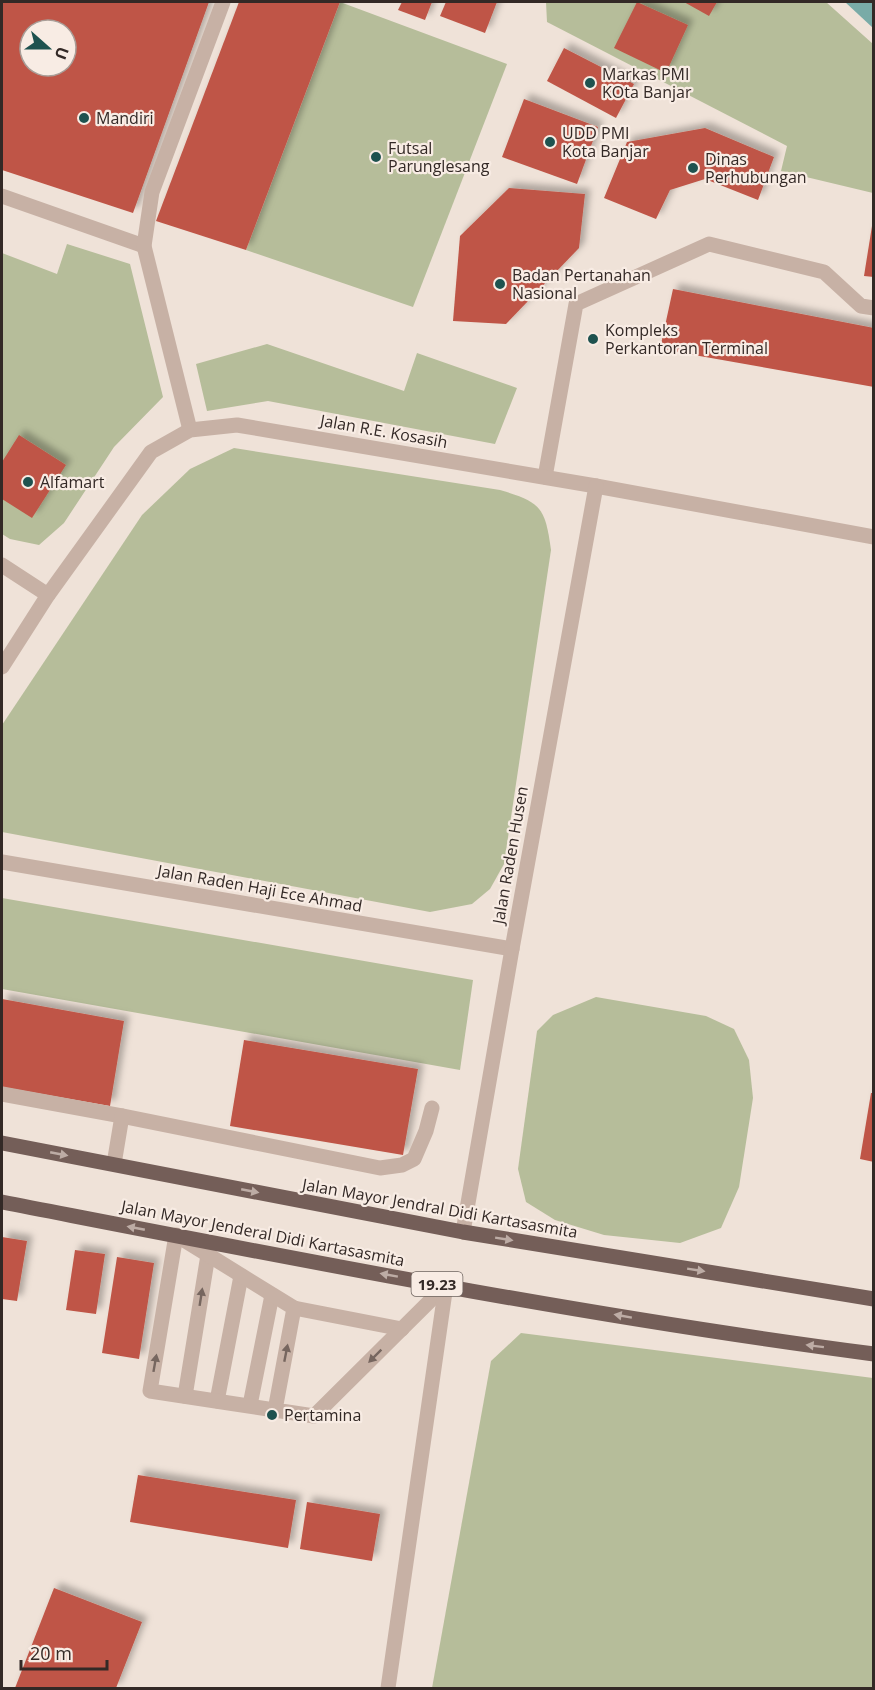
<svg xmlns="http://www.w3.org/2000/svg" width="875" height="1690" viewBox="0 0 875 1690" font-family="'Open Sans',sans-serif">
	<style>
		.green { fill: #b6bd9a }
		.water { fill: #79aba7 }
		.building { fill: #bf5546; fill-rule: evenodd; filter: url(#shadow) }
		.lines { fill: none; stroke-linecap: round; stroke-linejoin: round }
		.service { stroke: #c7b1a5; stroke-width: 15 }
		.minor { stroke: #c7b1a5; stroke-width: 15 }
		.primary { stroke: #745e58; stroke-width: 15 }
		.oneway { fill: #bdaca5 }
		.oneway2 { fill: #76665f }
		.poi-dot { fill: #1e524f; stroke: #f8ece4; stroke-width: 2 }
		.labels { text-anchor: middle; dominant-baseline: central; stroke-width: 4.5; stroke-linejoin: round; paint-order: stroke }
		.shield { fill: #f8ece4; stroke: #6e645f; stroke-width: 1.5 }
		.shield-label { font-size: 15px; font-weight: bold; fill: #332926 }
		.poi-label { font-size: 16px; fill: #332926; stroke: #f8ece4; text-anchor: start }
		.street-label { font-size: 16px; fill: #332926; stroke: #f8ece4 }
	</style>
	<defs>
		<filter id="shadow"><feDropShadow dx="5.5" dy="-5.5" stdDeviation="3" flood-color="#0004"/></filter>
	</defs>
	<rect width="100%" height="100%" fill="#efe2d8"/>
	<!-- green -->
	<g class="green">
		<polygon points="340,2 507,64 413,307 246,250"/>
		<polygon points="546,2 826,2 873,44 873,193 781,171 787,146 547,22"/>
		<polygon points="67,244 130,264 163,397 114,447 64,523 39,545 10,539 2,534 2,253 57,274"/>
		<polygon points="267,344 404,391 417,353 517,388 495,444 268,401 207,411 196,364"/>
		<path d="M 234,448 L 500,490 C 541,502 545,507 551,550 L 504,864 L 490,889 L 472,904 L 430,912 L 2,832 L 2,725 L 142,515 L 190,469 Z"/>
		<polygon points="2,898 473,980 460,1070 2,989"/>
		<polygon points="596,997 706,1016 734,1029 749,1060 753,1098 739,1187 721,1228 680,1243 604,1235 555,1220 526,1202 518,1169 537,1031 553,1015"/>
		<polygon points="521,1333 873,1378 873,1688 432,1688 491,1361"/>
	</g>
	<!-- water -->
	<polygon class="water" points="845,2 873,2 873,28"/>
	<!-- building -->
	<g class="building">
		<path d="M 2,2 L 209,2 L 133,213 L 2,170 ZM 30,30 L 66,30 L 66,66 L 30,66 Z"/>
		<polygon points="239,2 340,2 246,250 156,221"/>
		<polygon points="402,2 432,2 425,20 398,10"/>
		<polygon points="446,2 497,2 485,33 440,16"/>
		<polygon points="637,2 688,25 666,73 614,48"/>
		<polygon points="684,2 717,2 709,16"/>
		<polygon points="564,48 634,84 616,118 547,81"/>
		<polygon points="524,99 598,127 577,184 502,157"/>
		<polygon points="705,128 774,157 758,200 705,179 670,190 656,219 604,198 627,142"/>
		<polygon points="509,188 585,194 579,248 506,324 453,321 460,236"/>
		<polygon points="872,226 874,226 874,277 864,276"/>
		<polygon points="673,289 874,328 874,387 660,349"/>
		<polygon points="19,435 66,465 32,518 2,499 2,462"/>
		<polygon points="2,999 124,1021 110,1106 2,1087"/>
		<polygon points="244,1040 418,1069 403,1155 230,1126"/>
		<polygon points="871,1093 874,1093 874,1162 860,1159"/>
		<polygon points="2,1237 27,1241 17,1301 2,1299"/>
		<polygon points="75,1250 105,1254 96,1314 66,1310"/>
		<polygon points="117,1257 154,1263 139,1359 102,1353"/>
		<polygon points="138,1475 296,1500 288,1548 130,1522"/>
		<polygon points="307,1502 380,1514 372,1561 300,1549"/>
		<polygon points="54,1588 142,1622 116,1688 15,1688"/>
	</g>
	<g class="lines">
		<!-- service -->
		<g class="service">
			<polyline points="2,196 144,246"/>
			<polyline points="545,477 576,304 709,244 824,272 861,306 874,308"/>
			<polyline points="2,1094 122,1116 380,1168 402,1165 414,1159 426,1131 432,1108"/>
			<polyline points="114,1164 122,1116"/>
			<polyline points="294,1308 402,1329"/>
			<polyline points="185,1396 208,1255"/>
			<polyline points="217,1401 241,1276"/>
			<polyline points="250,1405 272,1295"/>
			<path d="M 275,1410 L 294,1308 L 176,1235 L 150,1391 C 205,1399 259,1408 314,1416 L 446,1285"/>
		</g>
		<!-- minor -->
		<g class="minor">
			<polyline points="190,430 144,246 152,192 223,2"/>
			<polyline points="2,565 48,595"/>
			<polyline points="2,667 48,595 151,452 190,430 237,425 596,486 874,537"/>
			<polyline points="2,862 512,949"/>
			<polyline points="463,1232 512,949 596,486"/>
			<polyline points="388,1688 446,1285"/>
		</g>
		<!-- primary -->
		<g class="primary">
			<polyline points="2,1143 463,1232 874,1299"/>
			<path d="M 2,1202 C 291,1258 581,1316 874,1354"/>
		</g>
	</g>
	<!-- one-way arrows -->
	<defs><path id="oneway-solid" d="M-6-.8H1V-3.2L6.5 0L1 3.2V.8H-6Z" transform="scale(1.5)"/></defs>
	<g class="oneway">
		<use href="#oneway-solid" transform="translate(59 1154) rotate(11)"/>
		<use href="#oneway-solid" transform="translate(250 1191) rotate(11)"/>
		<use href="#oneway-solid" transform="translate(136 1228) rotate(-169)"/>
		<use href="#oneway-solid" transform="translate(504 1239) rotate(9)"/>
		<use href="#oneway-solid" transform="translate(696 1270) rotate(9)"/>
		<use href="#oneway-solid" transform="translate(389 1275) rotate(-170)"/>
		<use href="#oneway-solid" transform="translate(623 1316) rotate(-170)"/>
		<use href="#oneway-solid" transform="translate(815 1346) rotate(-173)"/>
	</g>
	<g class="oneway2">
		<use href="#oneway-solid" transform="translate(201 1297) rotate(-81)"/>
		<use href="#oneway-solid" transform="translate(286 1353) rotate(-79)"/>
		<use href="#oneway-solid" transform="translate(375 1356) rotate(135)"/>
		<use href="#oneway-solid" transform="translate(155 1363) rotate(-80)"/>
	</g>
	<!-- markers -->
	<g class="poi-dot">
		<circle cx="590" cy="83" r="6"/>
		<circle cx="84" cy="118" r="6"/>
		<circle cx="550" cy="142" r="6"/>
		<circle cx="376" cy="157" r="6"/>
		<circle cx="693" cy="168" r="6"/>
		<circle cx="500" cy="284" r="6"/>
		<circle cx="593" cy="339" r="6"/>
		<circle cx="28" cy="482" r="6"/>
		<circle cx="272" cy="1415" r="6"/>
	</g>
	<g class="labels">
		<!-- shield labels -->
		<rect class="shield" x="411.5" y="1272" width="51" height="24" rx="4.5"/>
		<g class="shield-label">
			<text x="437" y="1284">19.23</text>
		</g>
		<!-- poi labels -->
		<g class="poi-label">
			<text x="602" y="74">Markas PMI<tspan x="602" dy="18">KOta Banjar</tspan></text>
			<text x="96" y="118">Mandiri</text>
			<text x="562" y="133">UDD PMI<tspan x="562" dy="18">Kota Banjar</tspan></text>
			<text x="388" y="148">Futsal<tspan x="388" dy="18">Parunglesang</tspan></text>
			<text x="705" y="159">Dinas<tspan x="705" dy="18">Perhubungan</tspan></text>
			<text x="512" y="275">Badan Pertanahan<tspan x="512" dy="18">Nasional</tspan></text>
			<text x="605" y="330">Kompleks<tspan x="605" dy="18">Perkantoran Terminal</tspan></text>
			<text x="40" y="482">Alfamart</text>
			<text x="284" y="1415">Pertamina</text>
		</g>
		<!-- street labels -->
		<g class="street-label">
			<text transform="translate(384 431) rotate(10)">Jalan R.E. Kosasih</text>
			<text transform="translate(510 855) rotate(-80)">Jalan Raden Husen</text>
			<text transform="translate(260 888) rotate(10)">Jalan Raden Haji Ece Ahmad</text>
			<text transform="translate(440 1208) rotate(10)">Jalan Mayor Jendral Didi Kartasasmita</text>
			<text transform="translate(263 1233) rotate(11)">Jalan Mayor Jenderal Didi Kartasasmita</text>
		</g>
	</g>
	<!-- border -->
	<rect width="875" height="1690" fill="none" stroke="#332926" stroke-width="6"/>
	<!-- north arrow -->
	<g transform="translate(48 48) rotate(111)"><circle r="28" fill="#f8ece4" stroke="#a99e98" stroke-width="1.5"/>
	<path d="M0-4.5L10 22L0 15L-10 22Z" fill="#1e524f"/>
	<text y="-9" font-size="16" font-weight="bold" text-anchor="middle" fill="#332926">U</text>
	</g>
	<!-- scale -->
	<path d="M21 1660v9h86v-9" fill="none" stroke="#332926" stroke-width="3"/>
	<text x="30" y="1660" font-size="18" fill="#332926" stroke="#f8ece4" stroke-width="4.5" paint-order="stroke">20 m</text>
</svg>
